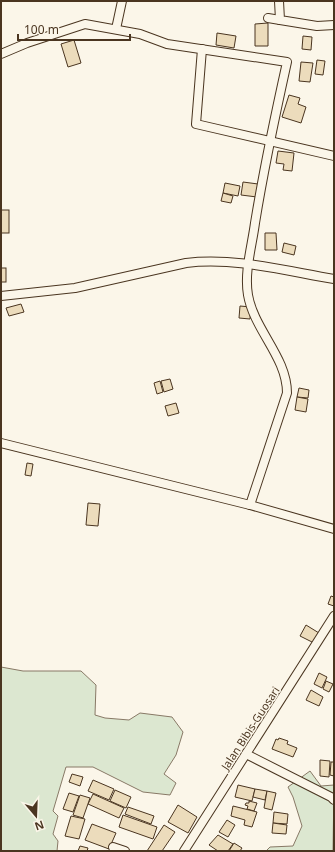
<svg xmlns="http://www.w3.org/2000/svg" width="335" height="852" viewBox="0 0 335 852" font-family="'Noto Sans',sans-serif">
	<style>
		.green { fill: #dce7d0; stroke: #887966 }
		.building { fill: #ecdcbc; stroke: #4a3520 }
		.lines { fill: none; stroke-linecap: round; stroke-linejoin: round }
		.minor-casing { stroke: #4a3520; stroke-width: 10 }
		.minor { stroke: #fbf6e9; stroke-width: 8 }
		.labels { text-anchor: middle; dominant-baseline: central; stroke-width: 3; stroke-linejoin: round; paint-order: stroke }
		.street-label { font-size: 11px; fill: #4a3520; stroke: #fbf6e9 }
	</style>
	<rect width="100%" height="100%" fill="#fbf6e9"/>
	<!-- green -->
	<g class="green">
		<polygon points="1,667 23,671 81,671 96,685 95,715 105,718 129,720 140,713 172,717 183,732 176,755 164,774 176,783 170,795 143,792 93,767 66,767 53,811 58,816 53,834 58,841 57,851 1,851"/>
		<polygon points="310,771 321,786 334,785 333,851 266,851 270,847 293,846 302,826 293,797 288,787"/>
	</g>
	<!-- building -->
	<g class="building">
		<polygon points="268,23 268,46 255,46 255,24"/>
		<polygon points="217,33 236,36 234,48 216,45"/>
		<polygon points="303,36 312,37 311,50 302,49"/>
		<polygon points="74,40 81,63 68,67 61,44"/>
		<polygon points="317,60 325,61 323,75 315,74"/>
		<polygon points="301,62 313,63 310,82 299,81"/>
		<polygon points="289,95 300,98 298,104 306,107 301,123 282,117"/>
		<polygon points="278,151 294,153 292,171 283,170 284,164 276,163"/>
		<polygon points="243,182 258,184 257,197 241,195"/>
		<polygon points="225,183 240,186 238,196 223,193"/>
		<polygon points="223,193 233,196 231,203 221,201"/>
		<rect x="1" y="210" width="8" height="23"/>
		<polygon points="265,233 276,233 277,250 265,250"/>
		<polygon points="284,243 296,246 294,255 282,252"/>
		<rect x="1" y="268" width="5" height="14"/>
		<polygon points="21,304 24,312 9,316 6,308"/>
		<polygon points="240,306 251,307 250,319 239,318"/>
		<polygon points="170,379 173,389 164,392 161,381"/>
		<polygon points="160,381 163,392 157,394 154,383"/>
		<polygon points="299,388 309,390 308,398 297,397"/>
		<polygon points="297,397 308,399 306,412 295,410"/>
		<polygon points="176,403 179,413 168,416 165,406"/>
		<polygon points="27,463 33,464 31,476 25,475"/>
		<polygon points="88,503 100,504 98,526 86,525"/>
		<polygon points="331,596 334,597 334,606 328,604"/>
		<polygon points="306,625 319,633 314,643 300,636"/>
		<polygon points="319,673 327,677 322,688 314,684"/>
		<polygon points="326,681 333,684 329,692 323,689"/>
		<polygon points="311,690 323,697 319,706 306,700"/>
		<polygon points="279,738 288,741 287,744 297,748 293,757 272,749 276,739 278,740"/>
		<polygon points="320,760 330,761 329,777 320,776"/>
		<polygon points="331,762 334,762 334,776 330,775"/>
		<polygon points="72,774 83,777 80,786 69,782"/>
		<polygon points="93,780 114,789 109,800 88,791"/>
		<polygon points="238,785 255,789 252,801 235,797"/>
		<polygon points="255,789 267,791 265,800 253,797"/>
		<polygon points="115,790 131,797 126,808 110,801"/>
		<polygon points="267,791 276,793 272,810 264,808"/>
		<polygon points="69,793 79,796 73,812 63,809"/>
		<polygon points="93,794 124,808 119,818 88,804"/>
		<polygon points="80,795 90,798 83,818 73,815"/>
		<polygon points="249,801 257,803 254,811 247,809 248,806 245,805 246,803 249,803"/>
		<polygon points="178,805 197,817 188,833 168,822"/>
		<polygon points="233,806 257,812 252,827 244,825 245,820 231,816"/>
		<polygon points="128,807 154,816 151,824 125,814"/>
		<polygon points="274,812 288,814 287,824 273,823"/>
		<polygon points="123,815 157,827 153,839 119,827"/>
		<polygon points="71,816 85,819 79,839 65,836"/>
		<polygon points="227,820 235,825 228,837 219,832"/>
		<polygon points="273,823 287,825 286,834 272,833"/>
		<polygon points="92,824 116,833 109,849 85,840"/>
		<polygon points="164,825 175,832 162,851 147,851"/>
		<polygon points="218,835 233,844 228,851 218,851 209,845"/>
		<polygon points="234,843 242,848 240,851 229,851"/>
		<polygon points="80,846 88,848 87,851 78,851"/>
	</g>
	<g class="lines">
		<!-- minor casing -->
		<g class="minor-casing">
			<g id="minor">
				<polyline points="279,1 280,20 317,26 334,25"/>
				<polyline points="268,18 280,20"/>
				<polyline points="116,29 122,1"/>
				<polyline points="202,49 196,124 334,156"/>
				<path d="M 1,54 L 27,43 L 85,24 L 140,34 L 167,44 L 287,62 C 275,116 264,168 255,223 C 252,246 244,272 248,295 C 254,330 287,357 287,393 L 250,505"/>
				<path d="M 1,296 L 75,288 L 186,263 C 235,257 286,271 334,279"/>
				<polyline points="1,443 250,505 334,529"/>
				<polyline points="246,754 331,797 334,800"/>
				<polyline points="113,847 125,851"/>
				<polyline points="184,851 334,616"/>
			</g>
		</g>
		<!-- minor -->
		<use href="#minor" class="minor"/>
	</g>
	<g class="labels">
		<!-- street labels -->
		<g class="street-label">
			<text transform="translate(250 728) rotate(-57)">Jalan Bibis-Guosari</text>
		</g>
	</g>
	<!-- border -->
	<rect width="335" height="852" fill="none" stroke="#4a3520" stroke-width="4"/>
	<!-- north arrow -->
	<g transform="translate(36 816) rotate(161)" stroke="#fbf6e9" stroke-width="3" paint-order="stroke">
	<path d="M0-3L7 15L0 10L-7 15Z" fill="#4a3520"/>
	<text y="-6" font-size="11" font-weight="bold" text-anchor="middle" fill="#4a3520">N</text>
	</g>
	<!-- scale -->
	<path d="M18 34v6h112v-6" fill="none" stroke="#4a3520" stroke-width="2"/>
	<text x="24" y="34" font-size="12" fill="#4a3520" stroke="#fbf6e9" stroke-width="3" paint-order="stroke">100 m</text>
</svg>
